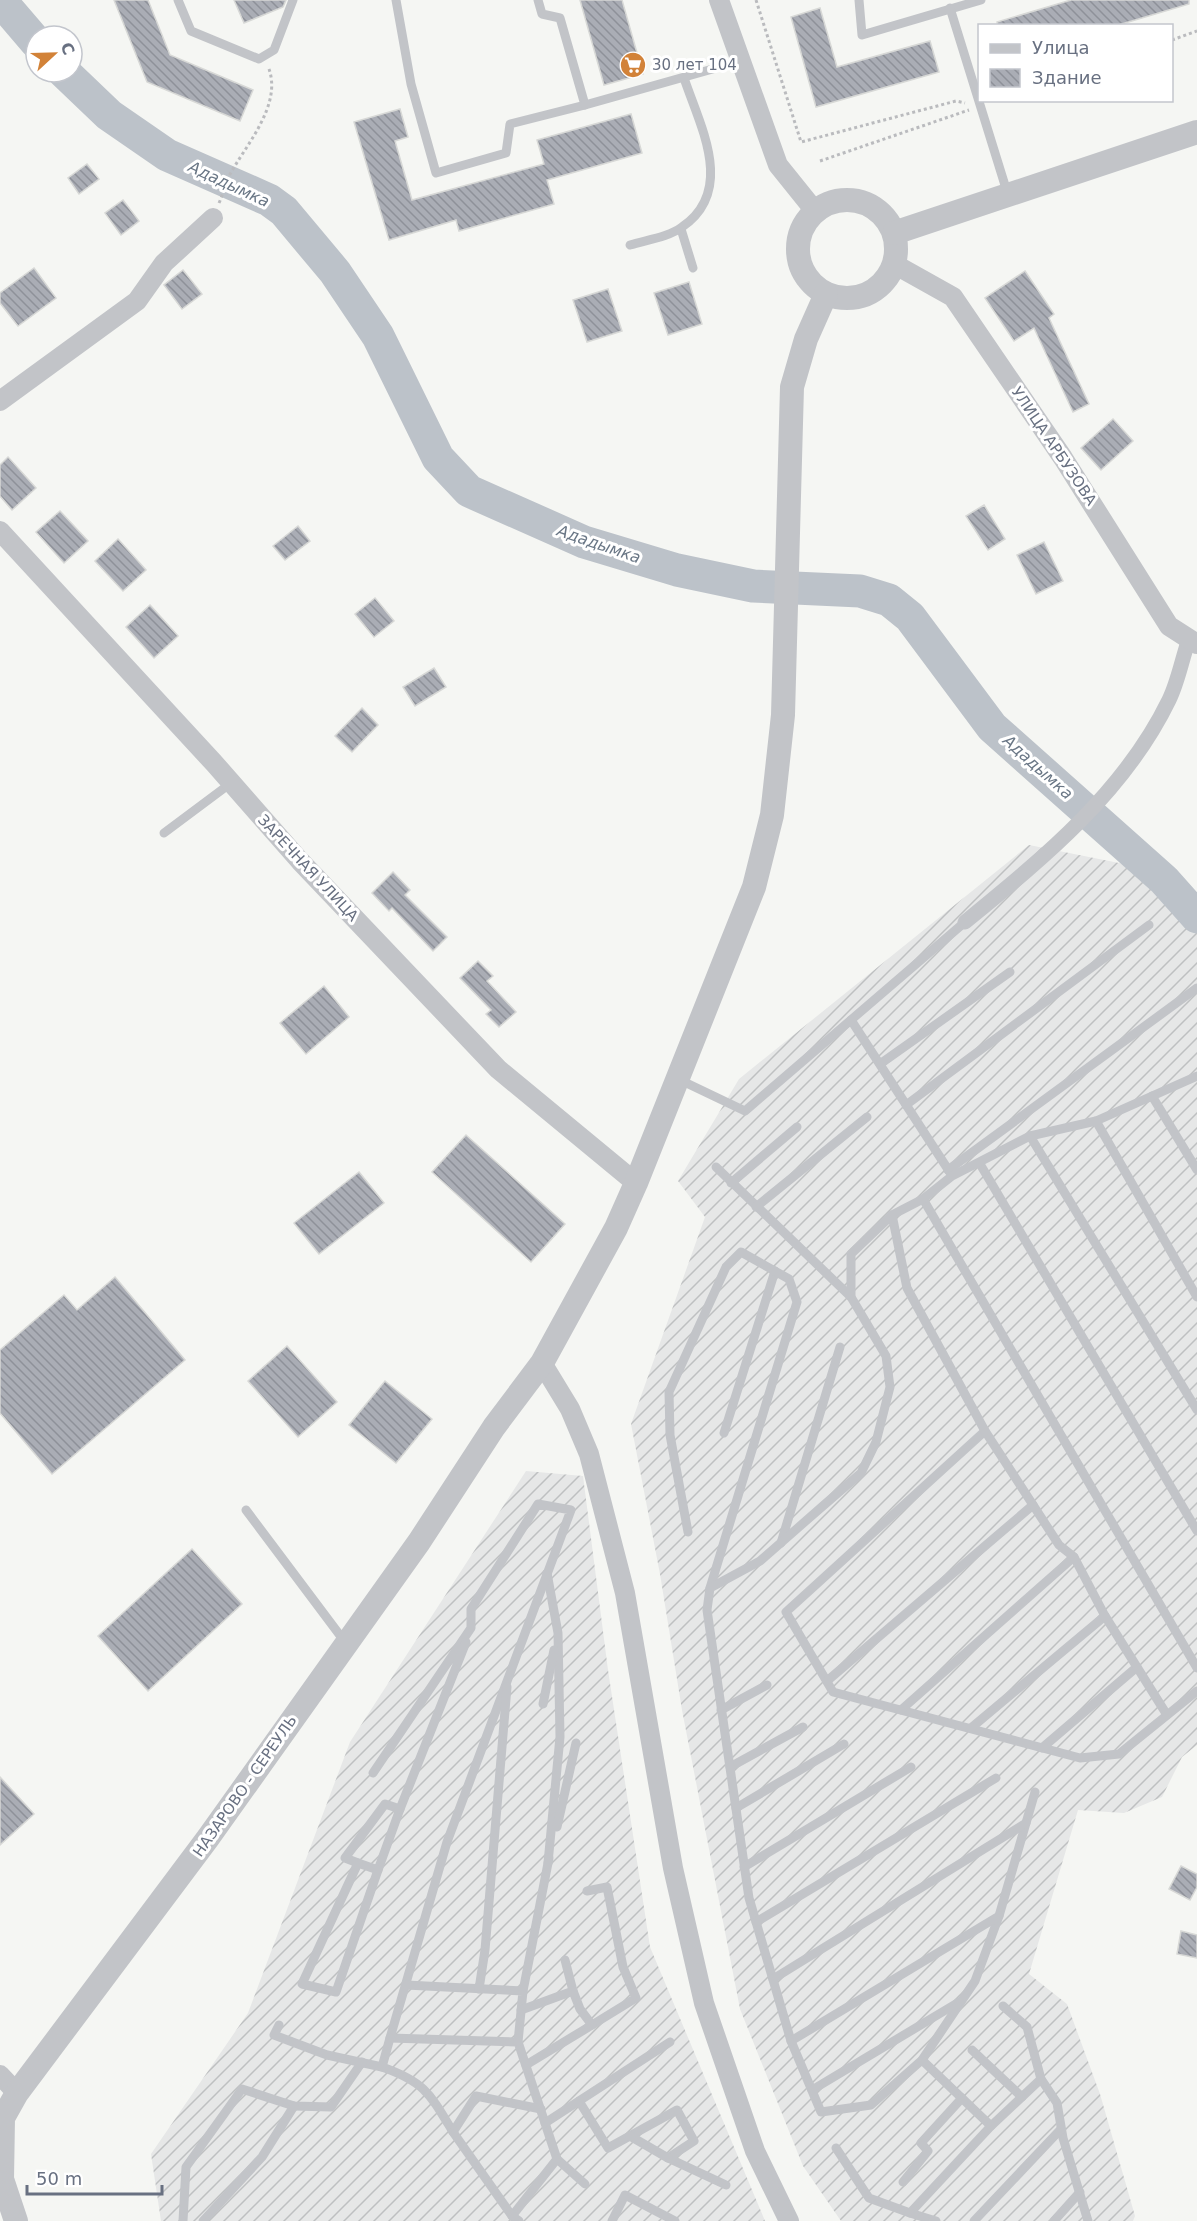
<svg xmlns="http://www.w3.org/2000/svg" width="1197" height="2221" viewBox="0 0 1197 2221" font-family="'DejaVu Sans',sans-serif">
	<style>
		.industrial { fill: url(#industrial-furrows) }
		.lines { fill: none; stroke-linecap: round; stroke-linejoin: round }
		.river { stroke: #bcc2c9; stroke-width: 33 }
		.building { fill: url(#building-back-hatch); stroke: #d7d8d6; stroke-width: 1.5 }
		.path { stroke: #babbbe; stroke-width: 3; stroke-dasharray: 3 3; stroke-linecap: butt }
		.service { stroke: #c2c4c8; stroke-width: 9 }
		.pedestrian { stroke: #c2c4c8; stroke-width: 15 }
		.minor { stroke: #c2c4c8; stroke-width: 20 }
		.tertiary { stroke: #c2c4c8; stroke-width: 24 }
		.labels { text-anchor: middle; dominant-baseline: central; stroke-width: 6; stroke-linejoin: round; paint-order: stroke }
		.poi-label { font-size: 15px; fill: #687081; stroke: #fff; text-anchor: start }
		.street-label { font-size: 15px; fill: #687081; stroke: #fff }
		.water-label { font-size: 16px; font-style: italic; fill: #697685; stroke: #fff }
	</style>
	<defs>
		<pattern id="industrial-furrows" width="10" height="10" patternUnits="userSpaceOnUse" patternTransform="scale(1.5)"><rect width="10" height="10" fill="#e6e7e7"/><path d="M-1 1l2-2M0 10L10 0M9 11l2-2" fill="none" stroke="#bec0c1"/></pattern>
		<pattern id="building-back-hatch" width="6" height="6" patternUnits="userSpaceOnUse" patternTransform="scale(1.5)"><rect width="6" height="6" fill="#aaadb5"/><path d="M-1 5l2 2M0 0l6 6M5-1l2 2" fill="none" stroke="#8e9199"/></pattern>
	</defs>
	<rect width="100%" height="100%" fill="#f5f6f3"/>
	<!-- industrial -->
	<g class="industrial">
		<polygon points="1029,845 1149,869 1197,926 1197,1745 1182,1757 1162,1797 1124,1813 1078,1810 1029,1974 1067,2004 1100,2094 1135,2216 1133,2221 841,2221 803,2166 740,2009 682,1710 660,1574 631,1424 705,1217 678,1181 739,1079"/>
		<polygon points="526,1471 583,1476 608,1670 650,1947 765,2221 161,2221 151,2154 248,2013 350,1742"/>
	</g>
	<g class="lines">
		<!-- river -->
		<g class="river">
			<polyline points="0,0 36,42"/>
			<polyline points="64,72 109,115 167,155 269,200 284,211 335,272 378,336 438,458 469,491 584,542 677,570 753,586 860,591 889,600 910,617 992,727 1164,880 1197,917"/>
		</g>
	</g>
	<!-- building -->
	<g class="building">
		<polygon points="114,0 148,0 170,55 253,90 240,121 147,82"/>
		<polygon points="234,0 286,0 283,7 244,23"/>
		<polygon points="580,0 622,0 643,74 604,85"/>
		<polygon points="1071,0 1189,0 1189,4 1115,26 998,26 997,22"/>
		<polygon points="820,8 837,67 930,41 939,72 816,107 791,17"/>
		<polygon points="400,109 408,137 395,141 412,200 544,164 537,140 631,114 642,153 547,180 554,204 459,231 456,220 389,240 354,122"/>
		<polygon points="87,164 99,179 79,194 68,178"/>
		<polygon points="123,200 139,221 121,235 105,213"/>
		<polygon points="34,268 56,298 18,326 0,303 0,293"/>
		<polygon points="183,270 202,294 182,309 164,285"/>
		<polygon points="1025,271 1054,314 1049,318 1089,404 1073,412 1034,328 1014,341 985,298"/>
		<polygon points="689,282 702,324 668,335 654,293"/>
		<polygon points="608,289 622,331 587,342 573,300"/>
		<polygon points="1113,419 1133,441 1101,470 1081,448"/>
		<polygon points="8,457 36,488 12,510 0,496 0,465"/>
		<polygon points="984,505 1005,539 988,550 966,516"/>
		<polygon points="60,511 88,541 64,563 36,532"/>
		<polygon points="298,526 310,541 285,560 273,546"/>
		<polygon points="118,539 146,570 123,591 95,561"/>
		<polygon points="1044,542 1063,581 1036,594 1017,555"/>
		<polygon points="375,598 394,621 374,637 355,614"/>
		<polygon points="150,605 178,636 154,658 126,627"/>
		<polygon points="434,668 446,687 415,706 403,687"/>
		<polygon points="362,708 378,725 352,752 335,736"/>
		<polygon points="393,872 410,890 405,895 447,937 433,951 392,908 389,911 372,893"/>
		<polygon points="478,961 493,976 487,981 516,1012 499,1027 486,1014 491,1010 460,978"/>
		<polygon points="324,986 349,1017 306,1054 280,1023"/>
		<polygon points="466,1135 565,1224 531,1262 432,1172"/>
		<polygon points="359,1172 384,1203 319,1254 294,1223"/>
		<polygon points="115,1277 185,1360 52,1474 0,1413 0,1350 64,1295 77,1310"/>
		<polygon points="287,1346 337,1402 298,1437 248,1381"/>
		<polygon points="385,1381 432,1419 396,1463 349,1425"/>
		<polygon points="192,1549 242,1604 148,1691 98,1636"/>
		<polygon points="0,1777 34,1814 0,1845"/>
		<polygon points="1181,1866 1197,1874 1197,1887 1190,1900 1169,1889"/>
		<polygon points="1181,1931 1197,1935 1197,1958 1177,1954"/>
	</g>
	<g class="lines">
		<!-- path -->
		<g class="path">
			<polyline points="756,0 801,142 956,101 965,103"/>
			<polyline points="1172,40 1197,31"/>
			<polyline points="820,161 969,110"/>
			<path d="M 219,203 C 223,194 225,185 229,176 C 245,146 282,106 269,69"/>
		</g>
		<!-- service -->
		<g class="service">
			<polyline points="178,0 191,31 259,59 274,50 293,0"/>
			<polyline points="396,0 411,84 436,173 506,153 510,124 585,105 560,18 542,14 538,0"/>
			<polyline points="859,0 862,35 981,0"/>
			<polyline points="950,8 1008,195"/>
			<polyline points="585,105 741,61"/>
			<polyline points="681,229 693,268"/>
			<path d="M 630,245 C 646,240 669,237 682,227 C 736,190 700,126 684,78"/>
			<polyline points="164,833 231,783"/>
			<polyline points="851,1020 951,1174"/>
			<polyline points="880,1064 1010,972"/>
			<polyline points="678,1079 745,1111 965,922"/>
			<polyline points="1152,1096 1197,1170"/>
			<polyline points="906,1105 1149,925"/>
			<polyline points="1096,1121 1197,1297"/>
			<polyline points="1030,1136 1197,1410"/>
			<polyline points="980,1164 1197,1531"/>
			<polyline points="716,1167 851,1297"/>
			<polyline points="948,1170 1197,988"/>
			<polyline points="731,1183 797,1127"/>
			<polyline points="923,1199 1197,1668"/>
			<polyline points="756,1207 867,1117"/>
			<polyline points="892,1215 923,1199 952,1176 1030,1136 1096,1121 1197,1076"/>
			<polyline points="985,1431 786,1612 833,1692 1080,1758 1119,1754 1197,1691"/>
			<polyline points="724,1433 775,1271"/>
			<polyline points="246,1510 345,1642"/>
			<polyline points="688,1532 670,1435 669,1392 726,1267 741,1252 789,1279 797,1302 710,1588"/>
			<polyline points="781,1543 840,1347"/>
			<polyline points="547,1573 558,1633 560,1737 548,1863"/>
			<polyline points="827,1681 1033,1505"/>
			<polyline points="543,1704 554,1650"/>
			<polyline points="721,1710 767,1685"/>
			<polyline points="901,1710 1074,1557"/>
			<polyline points="971,1728 1105,1616"/>
			<polyline points="1042,1748 1137,1667"/>
			<polyline points="730,1767 803,1727"/>
			<polyline points="373,1773 471,1628 471,1609 538,1504 571,1510 447,1842 390,2038 518,2042 557,2159 585,2184"/>
			<polyline points="1035,1792 999,1916 975,1981 922,2060 871,2105 821,2112 791,2041 749,1898 707,1610 710,1588 760,1561 824,1505 861,1473 876,1442 890,1387 886,1356 851,1297 851,1254 892,1215 907,1288 985,1431 1059,1545 1074,1557 1105,1616 1167,1715"/>
			<polyline points="736,1808 844,1744"/>
			<polyline points="557,1827 576,1743"/>
			<polyline points="358,1863 378,1870 400,1809"/>
			<polyline points="744,1867 911,1767"/>
			<polyline points="378,1870 336,1992 302,1984 358,1863 345,1858 385,1804 400,1809 466,1642"/>
			<polyline points="587,1891 607,1887 623,1967 636,1998 592,2025"/>
			<polyline points="756,1922 996,1778"/>
			<polyline points="773,1979 1026,1823"/>
			<polyline points="406,1985 523,1991 518,2042"/>
			<polyline points="479,1989 485,1950 507,1687"/>
			<polyline points="523,1991 549,1858"/>
			<polyline points="1003,2006 1027,2027 1041,2079 1057,2103 1063,2138 1088,2221"/>
			<polyline points="521,2010 573,1991 565,1960"/>
			<polyline points="279,2025 274,2035 327,2055 382,2067"/>
			<path d="M 390,2038 L 382,2067 C 425,2082 430,2094 453,2132"/>
			<polyline points="791,2041 999,1916"/>
			<polyline points="972,2050 1022,2097"/>
			<polyline points="922,2060 991,2126"/>
			<polyline points="526,2065 592,2025 580,2009 573,1991"/>
			<polyline points="812,2090 959,2002"/>
			<polyline points="579,2101 608,2148 677,2110 694,2141 668,2158 726,2185"/>
			<polyline points="545,2123 670,2042"/>
			<polyline points="630,2136 668,2158"/>
			<polyline points="836,2148 869,2198 910,2213 991,2126 1041,2079"/>
			<polyline points="903,2182 928,2151 921,2143 962,2098"/>
			<polyline points="910,2213 936,2221"/>
			<polyline points="512,2216 557,2159"/>
			<polyline points="183,2221 186,2167 242,2089 294,2106 331,2107 362,2062"/>
			<polyline points="203,2221 262,2157 294,2106"/>
			<polyline points="519,2221 512,2216 453,2132 476,2096 541,2109"/>
			<polyline points="612,2221 625,2195 675,2221"/>
			<polyline points="974,2221 1061,2129"/>
			<polyline points="1054,2221 1080,2192"/>
		</g>
		<!-- pedestrian -->
		<path class="pedestrian" d="M 965,922 C 1042,859 1124,793 1169,700 C 1178,682 1182,659 1189,639"/>
		<!-- minor -->
		<g class="minor">
			<polyline points="719,0 778,165 815,211"/>
			<polyline points="894,264 953,297 1063,458 1169,626 1197,644"/>
			<polyline points="0,401 137,301 164,263 213,218"/>
			<polyline points="0,531 214,763 300,861 498,1069 636,1183"/>
			<polyline points="542,1363 570,1409 589,1454 625,1593 673,1868 704,2003 755,2151 789,2221"/>
			<polyline points="0,2075 17,2093"/>
		</g>
		<!-- tertiary -->
		<g class="tertiary">
			<circle cx="847" cy="249" r="49"/>
			<polyline points="894,233 1197,132"/>
			<polyline points="16,2221 2,2179 3,2118 17,2093 208,1838 419,1542 494,1427 542,1363 616,1228 636,1183 754,887 772,815 783,715 792,387 806,339 826,294"/>
		</g>
	</g>
	<!-- icons -->
	<defs>
		<g id="supermarket-disc" transform="scale(1.35)"><circle r="9.5" fill="#d28238" stroke="#fff"/><path d="M-6-5.5h2.5l.6 2H6L4.5 2H-2.5L-4.4-4H-6ZM-1.5 3.2a1.3 1.3 0 1 0 .1 0ZM3 3.2a1.3 1.3 0 1 0 .1 0Z" fill="#fff"/></g>
	</defs>
	<g fill-rule="evenodd">
		<use href="#supermarket-disc" x="633" y="65"/>
	</g>
	<g class="labels">
		<!-- poi labels -->
		<g class="poi-label">
			<text x="652" y="65">30 лет 104</text>
		</g>
		<!-- street labels -->
		<g class="street-label">
			<text transform="translate(1054 446) rotate(56)">УЛИЦА АРБУЗОВА</text>
			<text transform="translate(308 868) rotate(47)">ЗАРЕЧНАЯ УЛИЦА</text>
			<text transform="translate(245 1786) rotate(-55)">НАЗАРОВО - СЕРЕУЛЬ</text>
		</g>
		<!-- water labels -->
		<g class="water-label">
			<text transform="translate(229 184) rotate(25)">Ададымка</text>
			<text transform="translate(599 544) rotate(19)">Ададымка</text>
			<text transform="translate(1038 767) rotate(42)">Ададымка</text>
		</g>
	</g>
	<!-- legend -->
	<rect x="978" y="24" width="195" height="78" fill="#ffffff" stroke="#c3c6cd" stroke-width="1.5"/>
	<rect x="990" y="44" width="30" height="9" fill="#c2c4c8" stroke="#c3c6cd" stroke-width="1.5"/>
	<text x="1032" y="54" font-size="18" fill="#687081">Улица</text>
	<rect x="990" y="69" width="30" height="18" fill="url(#building-back-hatch)" stroke="#c3c6cd" stroke-width="1.5"/>
	<text x="1032" y="84" font-size="18" fill="#687081">Здание</text>
	<!-- north arrow -->
	<g transform="translate(54 54) rotate(68)"><circle r="28" fill="#ffffff" stroke="#c3c6cd" stroke-width="1.5"/>
	<path d="M0-4.5L10 22L0 15L-10 22Z" fill="#d28238"/>
	<text y="-9" font-size="16" font-weight="bold" text-anchor="middle" fill="#687081">С</text>
	</g>
	<!-- scale -->
	<path d="M27 2185v9h135v-9" fill="none" stroke="#687081" stroke-width="3"/>
	<text x="36" y="2185" font-size="18" fill="#687081" stroke="#ffffff" stroke-width="4.5" paint-order="stroke">50 m</text>
</svg>
